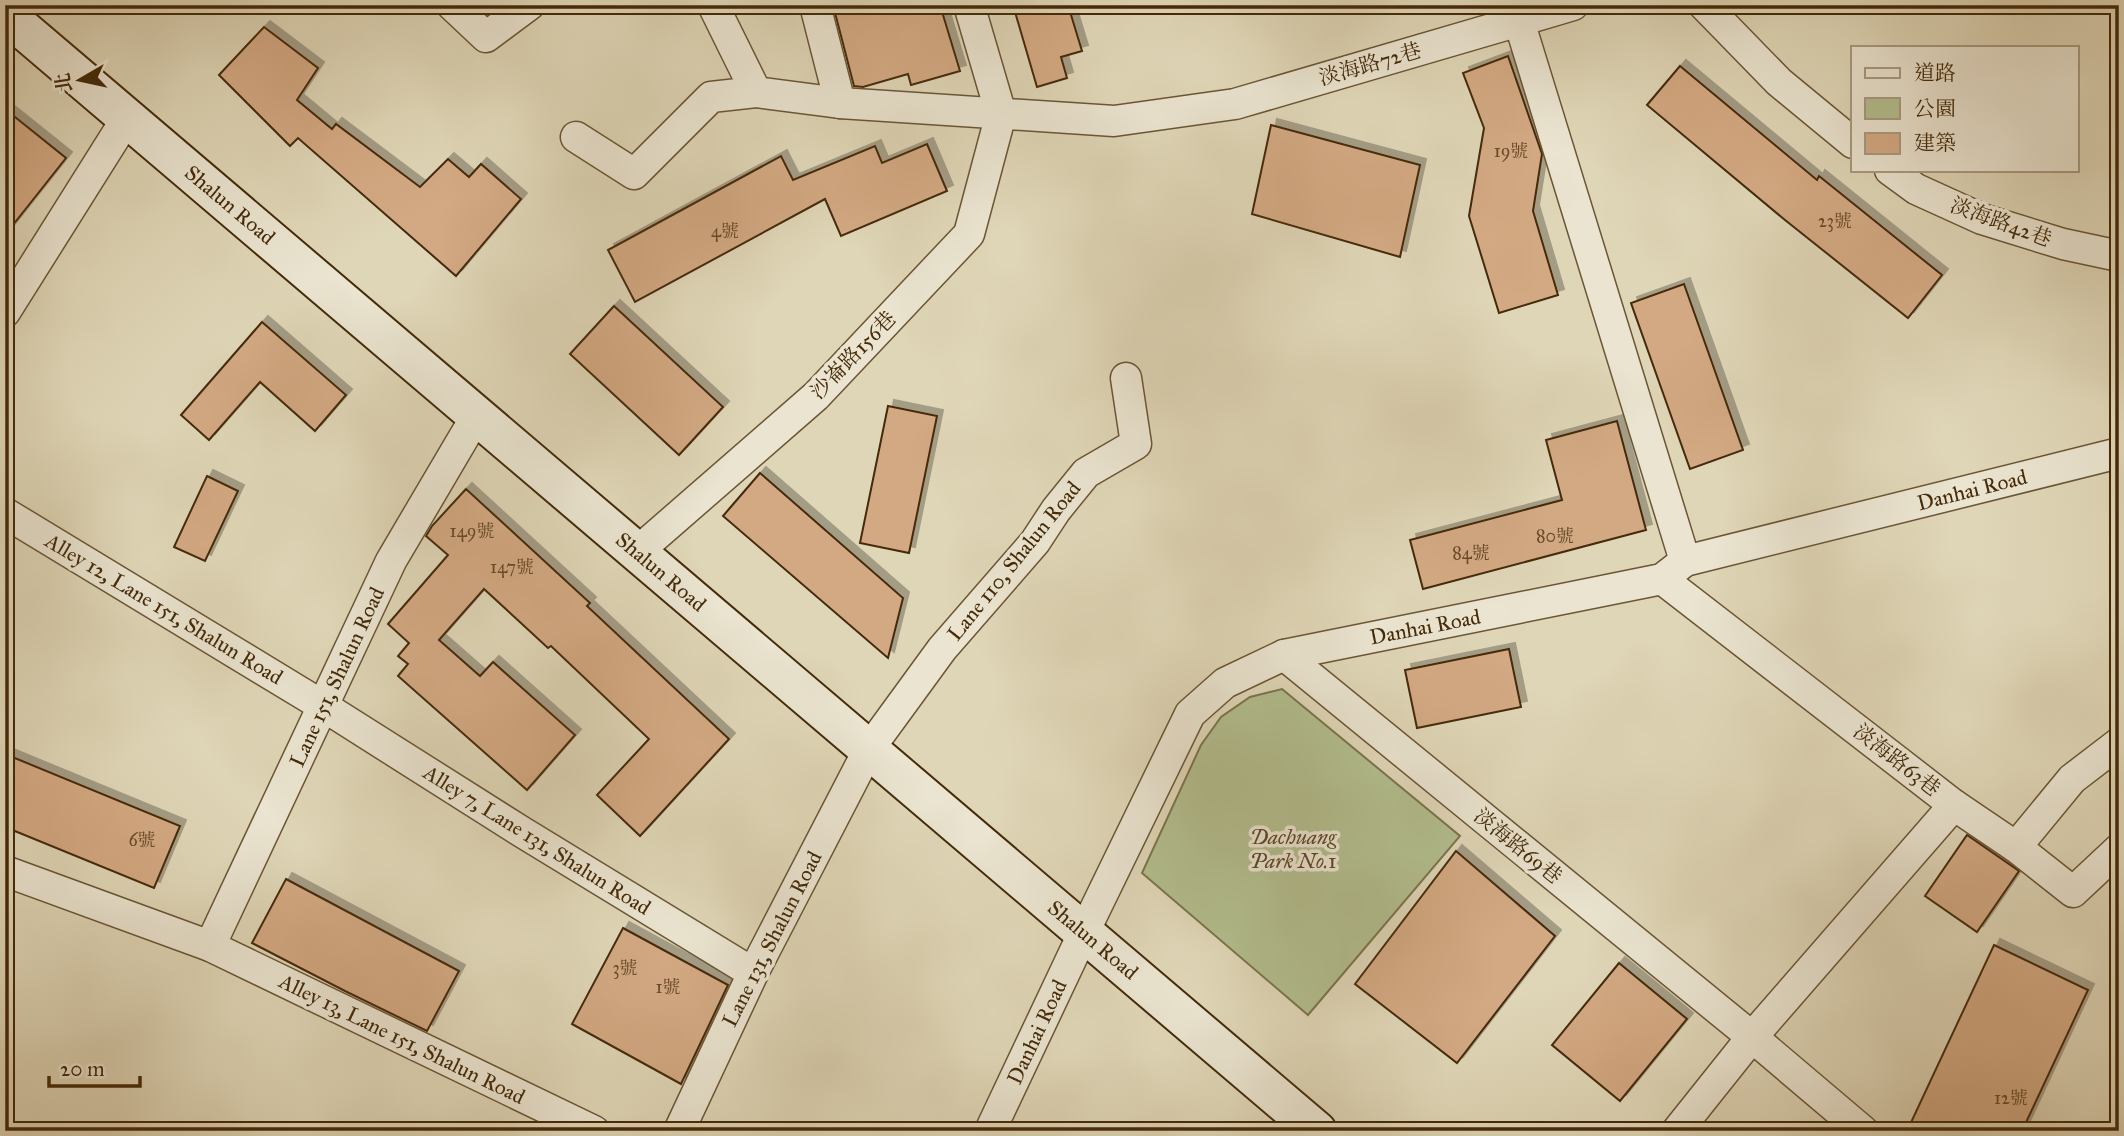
<svg xmlns="http://www.w3.org/2000/svg" width="2124" height="1136" viewBox="0 0 2124 1136" font-family="'IM FELL Great Primer','Noto Serif TC',serif">
	<style>
		.green { fill: #b2bd8e; stroke: #7b744c; stroke-width: 2 }
		.building { fill: #d3a983; stroke: #442a09; stroke-width: 2; filter: url(#shadow) }
		.lines { fill: none; stroke-linecap: round; stroke-linejoin: round }
		.street-casing { stroke: #6b5534; stroke-width: 33 }
		.secondary-casing { stroke: #442a09; stroke-width: 42 }
		.street { stroke: #eae4d0; stroke-width: 30 }
		.secondary { stroke: #eae4d0; stroke-width: 38 }
		.labels { text-anchor: middle; dominant-baseline: central; stroke-width: 7; stroke-linejoin: round; paint-order: stroke }
		.number-label { font-size: 18px; fill: #684a28 }
		.street-label { font-size: 21px; fill: #442a09; stroke: #eae4d0 }
		.park-label { font-size: 21px; font-style: italic; fill: #5a4724; stroke: #eae4d0 }
	</style>
	<defs>
		<filter id="shadow"><feDropShadow dx="6" dy="-6" stdDeviation="0" flood-color="#0004"/></filter>
	</defs>
	<rect width="100%" height="100%" fill="#dfd6b7"/>
	<filter id="stains"><feTurbulence type="fractalNoise" baseFrequency=".00286" numOctaves="4"/><feColorMatrix values="0 0 0 0 .2 0 0 0 0 .09 0 0 0 0 .02 0 0 0 .5 -.17"/></filter>
	<radialGradient id="worn" r=".72"><stop offset=".6" stop-color="#630" stop-opacity="0"/><stop offset="1" stop-color="#630" stop-opacity=".3"/></radialGradient>
	<!-- green -->
	<polygon class="green" points="1282,689 1460,836 1308,1015 1142,873 1201,745 1221,717 1250,697"/>
	<!-- building -->
	<g class="building">
		<polygon points="833,5 940,5 960,71 911,85 908,74 863,87 854,86"/>
		<polygon points="1013,5 1068,5 1082,51 1061,57 1067,78 1037,87"/>
		<polygon points="264,27 318,68 297,100 332,129 336,124 420,187 448,159 469,177 481,164 521,199 456,276 298,138 290,146 219,75"/>
		<polygon points="1508,56 1542,154 1533,211 1558,295 1499,313 1469,216 1484,128 1463,73"/>
		<polygon points="1680,66 1817,180 1819,176 1942,275 1908,318 1785,220 1647,105"/>
		<polygon points="5,109 66,158 5,235"/>
		<polygon points="1271,125 1420,165 1400,257 1252,214"/>
		<polygon points="927,144 947,191 841,236 825,199 635,302 608,250 781,156 793,180 875,146 882,163"/>
		<polygon points="1684,284 1743,450 1690,469 1631,303"/>
		<polygon points="614,306 723,407 679,455 570,354"/>
		<polygon points="262,322 346,395 315,431 260,382 209,440 181,415"/>
		<polygon points="888,406 937,416 909,553 860,543"/>
		<polygon points="1617,421 1646,530 1423,589 1410,540 1562,500 1546,440"/>
		<polygon points="760,473 903,598 888,658 723,516"/>
		<polygon points="207,476 238,491 205,561 174,547"/>
		<polygon points="466,489 590,603 587,606 729,739 640,836 597,795 649,739 551,646 548,648 484,589 439,640 480,676 493,662 575,735 527,790 398,676 408,664 398,656 409,643 388,624 448,555 426,536 432,526"/>
		<polygon points="1509,649 1521,707 1417,728 1405,670"/>
		<polygon points="5,754 180,826 154,888 5,827"/>
		<polygon points="1967,835 2019,871 1977,932 1925,896"/>
		<polygon points="1456,851 1555,936 1457,1063 1355,984"/>
		<polygon points="286,879 459,971 427,1031 345,991 252,943"/>
		<polygon points="623,928 728,985 681,1084 572,1024"/>
		<polygon points="1994,945 2088,990 2022,1131 1907,1131"/>
		<polygon points="1619,963 1687,1019 1620,1101 1552,1045"/>
	</g>
	<g class="lines">
		<!-- street casing -->
		<g class="street-casing">
			<g id="street">
				<polyline points="452,5 486,37 529,5"/>
				<polyline points="713,5 756,92 840,103 1114,121 1235,104 1519,21 1685,561"/>
				<polyline points="815,5 840,103"/>
				<polyline points="1704,5 1779,82 1853,143"/>
				<polyline points="1519,21 1573,5"/>
				<polyline points="576,137 634,174 711,97 756,92"/>
				<polyline points="1890,170 1916,189 1982,219 2063,244 2119,256"/>
				<polyline points="5,312 127,118"/>
				<polyline points="5,513 323,706 522,832 753,973"/>
				<polyline points="637,552 816,396 969,234 1001,114 969,5"/>
				<polyline points="1662,579 1954,805 1752,1037 1677,1131"/>
				<polyline points="1284,655 1752,1037 1863,1131"/>
				<polyline points="1954,805 2016,847 2073,892 2119,849"/>
				<polyline points="2016,847 2072,779 2119,743"/>
				<polyline points="5,871 210,946 594,1131"/>
				<polyline points="210,946 391,561 477,415"/>
				<polyline points="679,1131 753,973 869,749 942,649 1035,542 1056,510 1086,473 1136,444 1126,378"/>
				<polyline points="990,1131 1084,932 1190,714 1225,683 1284,655 1662,579 1685,561 2119,453"/>
			</g>
		</g>
		<!-- secondary casing -->
		<g class="secondary-casing">
			<polyline id="secondary" points="5,14 1317,1131"/>
		</g>
		<!-- street -->
		<use href="#street" class="street"/>
		<!-- secondary -->
		<use href="#secondary" class="secondary"/>
	</g>
	<g class="labels">
		<!-- number labels -->
		<g class="number-label">
			<text x="1511" y="151">19號</text>
			<text x="1835" y="221">23號</text>
			<text x="725" y="231">4號</text>
			<text x="472" y="531">149號</text>
			<text x="1555" y="536">80號</text>
			<text x="1471" y="553">84號</text>
			<text x="512" y="567">147號</text>
			<text x="142" y="840">6號</text>
			<text x="625" y="968">3號</text>
			<text x="668" y="987">1號</text>
			<text x="2011" y="1098">12號</text>
		</g>
		<!-- street labels -->
		<g class="street-label">
			<text transform="translate(1370 64) rotate(-16)">淡海路72巷</text>
			<text transform="translate(230 205) rotate(40)">Shalun Road</text>
			<text transform="translate(2001 222) rotate(20)">淡海路42巷</text>
			<text transform="translate(853 355) rotate(-46)">沙崙路156巷</text>
			<text transform="translate(1972 490) rotate(-14)">Danhai Road</text>
			<text transform="translate(1014 561) rotate(-51)">Lane 110, Shalun Road</text>
			<text transform="translate(661 572) rotate(40)">Shalun Road</text>
			<text transform="translate(164 609) rotate(31)">Alley 12, Lane 151, Shalun Road</text>
			<text transform="translate(1425 627) rotate(-11)">Danhai Road</text>
			<text transform="translate(337 677) rotate(-65)">Lane 151, Shalun Road</text>
			<text transform="translate(1897 760) rotate(38)">淡海路63巷</text>
			<text transform="translate(537 840) rotate(32)">Alley 7, Lane 131, Shalun Road</text>
			<text transform="translate(1518 846) rotate(39)">淡海路69巷</text>
			<text transform="translate(772 939) rotate(-63)">Lane 131, Shalun Road</text>
			<text transform="translate(1093 940) rotate(40)">Shalun Road</text>
			<text transform="translate(1037 1032) rotate(-65)">Danhai Road</text>
			<text transform="translate(402 1039) rotate(26)">Alley 13, Lane 151, Shalun Road</text>
		</g>
		<!-- park labels -->
		<g class="park-label">
			<text x="1293" y="837">Dachuang<tspan x="1293" dy="24">Park No.1</tspan></text>
		</g>
	</g>
	<!-- margin -->
	<rect width="2124" height="1136" fill="none" stroke="#dfd6b7" stroke-width="28"/>
	<rect x="7" y="7" width="2110" height="1122" fill="none" stroke="#442a09" stroke-width="3.5"/>
	<rect x="14" y="14" width="2096" height="1108" fill="none" stroke="#442a09" stroke-width="2"/>
	<!-- legend -->
	<rect x="1851" y="46" width="228" height="126" fill="#eae4d0" stroke="#a89a80" stroke-width="2"/>
	<rect x="1865" y="68" width="35" height="10" fill="#eae4d0" stroke="#a89a80" stroke-width="2"/>
	<text x="1914" y="80" font-size="21" fill="#442a09">道路</text>
	<rect x="1865" y="98" width="35" height="21" fill="#b2bd8e" stroke="#a89a80" stroke-width="2"/>
	<text x="1914" y="116" font-size="21" fill="#442a09">公園</text>
	<rect x="1865" y="133" width="35" height="21" fill="#d3a983" stroke="#a89a80" stroke-width="2"/>
	<text x="1914" y="150" font-size="21" fill="#442a09">建築</text>
	<!-- north arrow -->
	<g transform="translate(80 80) rotate(261)" stroke="#eae4d0" stroke-width="5" paint-order="stroke">
	<path d="M0-5L12 26L0 18L-12 26Z" fill="#442a09"/>
	<text y="-10" font-size="19" font-weight="bold" text-anchor="middle" fill="#442a09">北</text>
	</g>
	<!-- scale -->
	<path d="M49 1076v10h91v-10" fill="none" stroke="#442a09" stroke-width="3.5"/>
	<text x="60" y="1076" font-size="21" fill="#442a09" stroke="#eae4d0" stroke-width="5" paint-order="stroke">20 m</text>
	<rect width="100%" height="100%" filter="url(#stains)"/>
	<rect width="100%" height="100%" fill="url(#worn)"/>
</svg>
